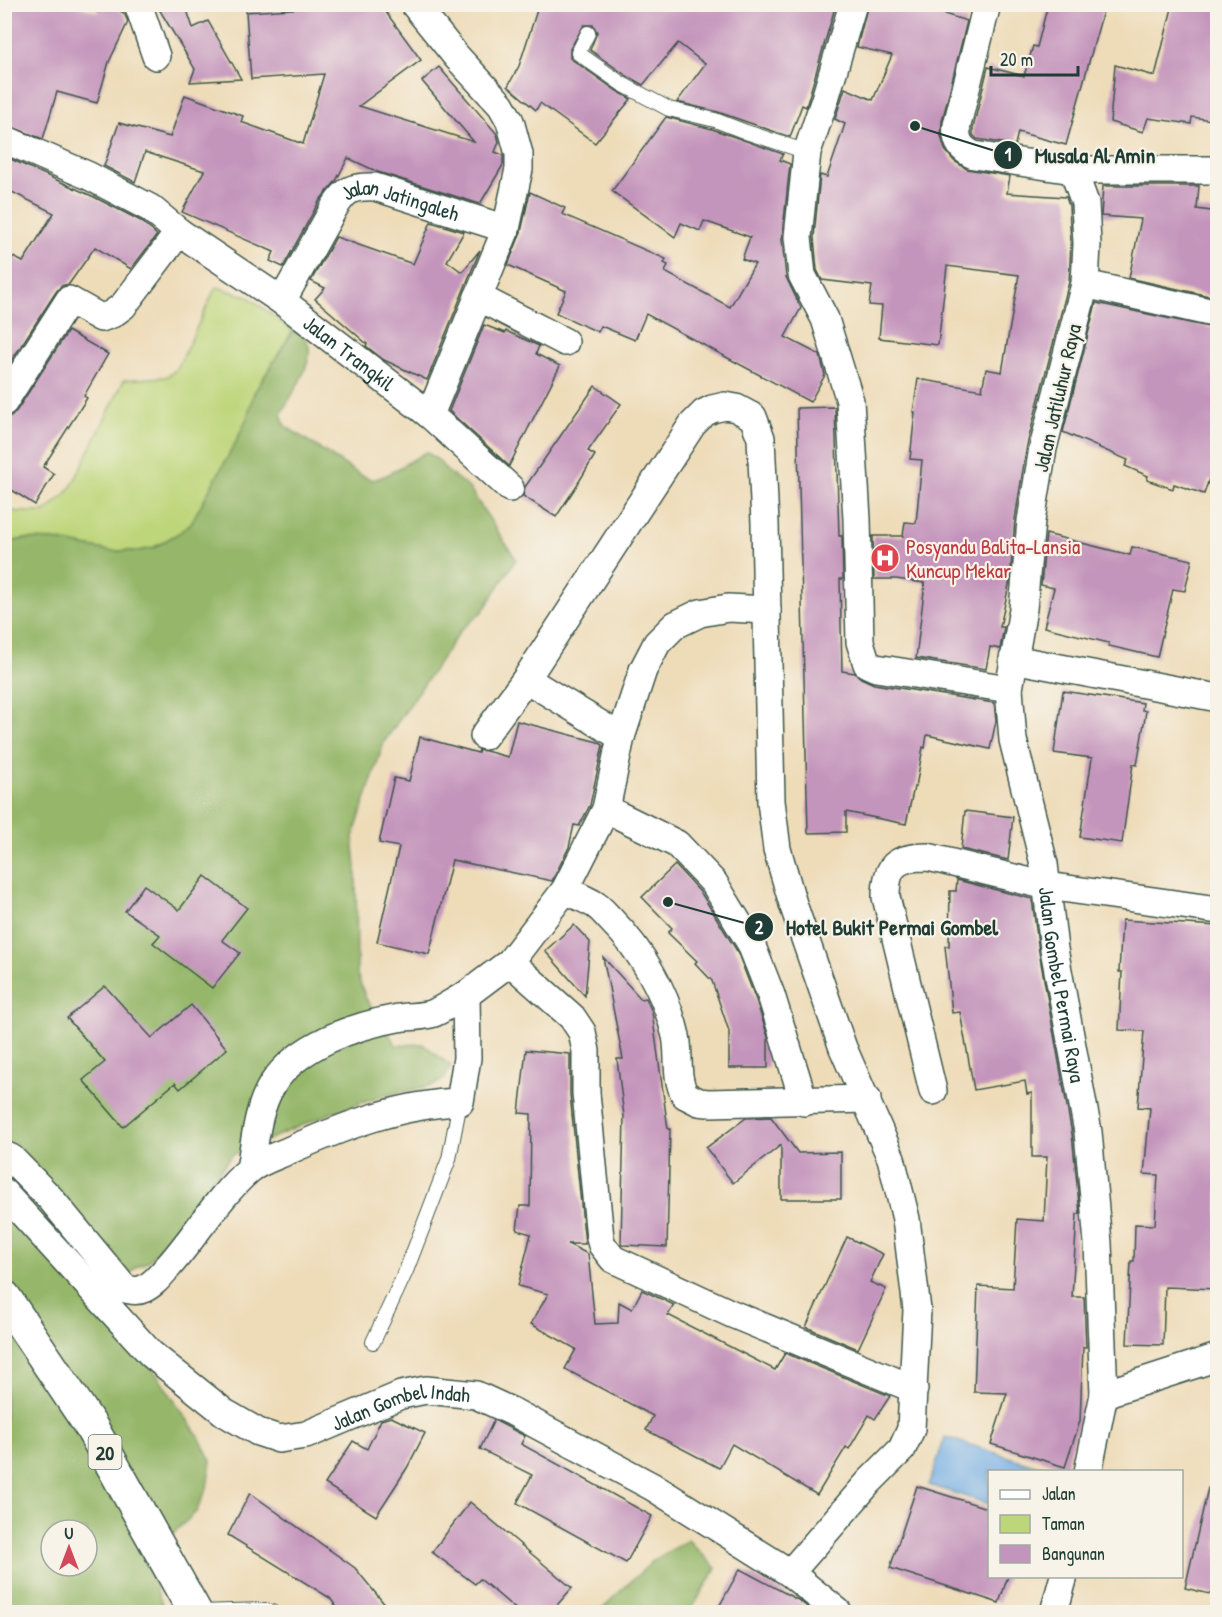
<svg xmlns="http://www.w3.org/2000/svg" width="1222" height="1617" viewBox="0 0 1222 1617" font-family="'Patrick Hand',sans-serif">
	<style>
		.green { fill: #bed67a; stroke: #6e8a57; stroke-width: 1.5 }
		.forest { fill: #96b76a; stroke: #5a7a4f; stroke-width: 1.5; fill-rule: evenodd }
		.water { fill: #75aee5; stroke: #4a768c; stroke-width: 1.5 }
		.building { fill: #c495bc }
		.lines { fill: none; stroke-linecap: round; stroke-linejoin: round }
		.service-casing { stroke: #3e5548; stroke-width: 16 }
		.minor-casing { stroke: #3e5548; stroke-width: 30 }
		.trunk-casing { stroke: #3e5548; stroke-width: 36 }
		.service { stroke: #fff; stroke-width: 14 }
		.minor { stroke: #fff; stroke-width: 27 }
		.trunk { stroke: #fff; stroke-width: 33 }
		.labels { text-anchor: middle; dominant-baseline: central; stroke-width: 4.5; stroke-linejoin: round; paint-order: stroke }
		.shield { fill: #f7f3e8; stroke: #60746a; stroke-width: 1.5 }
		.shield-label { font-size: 20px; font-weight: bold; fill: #1f3d34 }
		.street-label { font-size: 21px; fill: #1f3d34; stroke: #f7f3e8 }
		.health-label { font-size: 21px; fill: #be3a42; stroke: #f7f3e8; text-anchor: start }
		.leader { fill: none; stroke: #1f3d34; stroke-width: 2 }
		.callout-dot { fill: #1f3d34; stroke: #f7f3e8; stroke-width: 2 }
		.mark-label { font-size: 18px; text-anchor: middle; font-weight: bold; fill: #fff }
		.callout-label { font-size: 22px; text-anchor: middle; font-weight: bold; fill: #1f3d34; stroke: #f7f3e8; stroke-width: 4.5; stroke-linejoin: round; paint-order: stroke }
	</style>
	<rect width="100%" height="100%" fill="#f7f3e8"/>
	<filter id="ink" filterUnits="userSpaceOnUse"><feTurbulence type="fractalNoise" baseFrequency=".0167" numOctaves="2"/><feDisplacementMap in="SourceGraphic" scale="12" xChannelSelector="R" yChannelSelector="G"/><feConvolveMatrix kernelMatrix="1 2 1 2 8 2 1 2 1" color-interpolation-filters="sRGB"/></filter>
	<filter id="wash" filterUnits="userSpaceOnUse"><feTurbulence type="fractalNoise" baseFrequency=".008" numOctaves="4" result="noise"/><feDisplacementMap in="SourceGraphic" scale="24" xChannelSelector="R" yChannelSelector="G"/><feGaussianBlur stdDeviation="1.35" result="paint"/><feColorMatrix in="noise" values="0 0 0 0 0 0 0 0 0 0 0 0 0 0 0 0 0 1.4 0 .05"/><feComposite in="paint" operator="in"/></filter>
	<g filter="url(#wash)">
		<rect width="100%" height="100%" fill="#eedcb9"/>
		<!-- green -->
		<polygon class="green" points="216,287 247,296 293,331 254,393 247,418 236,442 191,523 179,533 153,548 138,551 110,551 53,540 24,539 5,543 5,509 18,512 45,512 66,494 74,482 124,380 166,377 177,369"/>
		<!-- forest -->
		<g class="forest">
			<path d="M 293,331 C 331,343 292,392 281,414 L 285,426 L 360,475 L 373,480 L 387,475 L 426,452 L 438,460 L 447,471 L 469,488 L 516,559 L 483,611 L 461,630 L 384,742 L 353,837 L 356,866 L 357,974 L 366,999 L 396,1045 L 423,1044 L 451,1066 L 445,1078 L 434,1085 L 383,1096 L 331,1113 L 232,1155 L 149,1261 L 136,1267 L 99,1309 L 147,1360 L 199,1437 L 211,1461 L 207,1488 L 196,1512 L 145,1559 L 165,1612 L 5,1612 L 5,543 L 24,539 L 53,540 L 110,551 L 138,551 L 153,548 L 179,533 L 191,523 L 236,442 L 247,418 L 254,393 ZM 51,1530 L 87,1530 L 87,1566 L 51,1566 Z"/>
			<polygon points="688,1540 716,1568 690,1612 598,1612 654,1560"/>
		</g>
		<!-- water -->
		<polygon class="water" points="945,1437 1047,1469 1046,1471 990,1472 989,1504 929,1485"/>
		<g id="blocks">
			<!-- building -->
			<g class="building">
				<polygon points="4,4 71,4 98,12 102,4 107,4 124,13 128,22 109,62 97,103 57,92 43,139 4,124"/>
				<polygon points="156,4 185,4 193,28 208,21 241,79 190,82 195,69"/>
				<polygon points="320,4 380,4 421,60 359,106 474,142 422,81 439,67 497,134 499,142 495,152 503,155 503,165 480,204 378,172 348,158 336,181 320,200 283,267 270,261 274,252 182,212 204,171 145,152 135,182 104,166 119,123 170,137 185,95 243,116 241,122 303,144 324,74 251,79 246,12 321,7"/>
				<polygon points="539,4 836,4 806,107 802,105 790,137 718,112 677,102 705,64 678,43 643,85 627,76 590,50 597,32 593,25 584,25 570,49 570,58 617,91 631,99 595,143 540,103 536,110 508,86 519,66"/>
				<polygon points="868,4 946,4 944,14 967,21 942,121 941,136 945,150 954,161 967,169 1010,176 1007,193 1066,197 1069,206 1071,244 1069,282 1027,445 1015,519 1010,580 1000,627 1004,627 1000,649 990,647 986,669 916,658 925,583 896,579 874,579 873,536 903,536 905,522 916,523 922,460 910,459 915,412 913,412 918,379 982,390 986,369 1002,372 1019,275 947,266 938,345 879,338 882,306 869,305 872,286 822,280 817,270 814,237 820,175 827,177 845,124 835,119 845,88 873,100 892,55 857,47"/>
				<polygon points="1048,4 1105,4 1066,145 1018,132 1015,145 977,139 973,135 973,128 988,67 1024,76 1033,46 1037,47"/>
				<polygon points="1173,4 1218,4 1218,121 1192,117 1191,124 1148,118 1143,132 1110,122 1115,65 1155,76"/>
				<polygon points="666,117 712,129 783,154 780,160 790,164 782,239 786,277 801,308 785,337 820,355 825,375 810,402 646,314 635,340 601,326 598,332 556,313 566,291 508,265 521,232 530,192 565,208 562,214 666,259 664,263 668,265 665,272 730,307 755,264 742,259 750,237 704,221 700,231 681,223 675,237 612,191"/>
				<polygon points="4,156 94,197 141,221 157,235 131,269 95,247 69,284 61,286 56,292 4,372 4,252 23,262 54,213 4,188"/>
				<polygon points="1103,186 1199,186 1197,209 1218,212 1218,298 1129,278 1141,219 1101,216"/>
				<polygon points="431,222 464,232 447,261 462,272 480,250 427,380 384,360 366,346 367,344 315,299 325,288 311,281 336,237 413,264"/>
				<polygon points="1096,303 1218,329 1218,482 1209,479 1204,494 1174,484 1173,489 1147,480 1148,476 1125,466 1128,460 1063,432"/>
				<polygon points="484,325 505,333 506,331 539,346 536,354 560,366 509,466 449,411"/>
				<polygon points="68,331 108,354 84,396 87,398 43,467 54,474 35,505 4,485 4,418 12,416 17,410"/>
				<polygon points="595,386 621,404 588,451 595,455 577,485 556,517 523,496 525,487"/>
				<polygon points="835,407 839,536 842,536 843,579 840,579 842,671 855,673 861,678 874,684 994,703 996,721 990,749 927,735 925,748 923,747 916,787 914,787 906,824 846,812 846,832 808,833 797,408"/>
				<polygon points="1046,534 1130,555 1132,547 1192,560 1185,591 1173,589 1157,657 1109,646 1109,643 1044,627 1054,588 1041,585"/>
				<polygon points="1063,691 1143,703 1142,710 1146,711 1137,765 1133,764 1122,843 1080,837 1092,758 1054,753"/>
				<polygon points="517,721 598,742 603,745 590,805 579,826 574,825 569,847 552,881 452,860 429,954 377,942 399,847 379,843 394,778 409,781 420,737 478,753 479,750 486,751 508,757"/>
				<polygon points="965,811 1013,817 1008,860 961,849"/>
				<polygon points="675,865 701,893 737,951 756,1000 768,1037 768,1068 729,1068 729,1031 712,981 695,963 697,961 668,933 672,928 642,897"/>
				<polygon points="205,876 247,908 222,940 240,953 212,988 153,943 160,935 125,911 144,885 179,910"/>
				<polygon points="957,880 1032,899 1039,952 1072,1134 1080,1214 1077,1214 1072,1297 1084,1297 1086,1347 1083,1347 1080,1421 1065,1467 991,1444 1007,1393 974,1392 978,1286 1013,1288 1017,1219 1044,1221 1047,1157 1032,1157 1032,1093 1027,1094 1025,1081 974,1090 960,1012 952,1013 945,946 949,946 950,891 956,891"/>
				<polygon points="1122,920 1218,926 1216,1051 1211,1117 1218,1117 1218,1289 1165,1287 1163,1345 1127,1344 1131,1261 1134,1261 1135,1224 1155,1225 1158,1175 1144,1174 1150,1108 1138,1107 1144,1031 1119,1030 1122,972 1119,972"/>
				<polygon points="574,925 590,942 585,996 545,951"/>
				<polygon points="603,957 641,999 646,998 652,1012 668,1129 670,1129 667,1247 622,1245 621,1243 624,1116 617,1059 623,1059"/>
				<polygon points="105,986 152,1038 191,1005 227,1049 180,1089 175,1083 123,1127 83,1080 105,1062 67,1018"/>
				<polygon points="526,1050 570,1054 570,1094 585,1244 568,1244 588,1254 595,1324 618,1323 619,1302 632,1309 642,1290 674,1305 668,1315 775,1370 785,1353 890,1396 875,1419 869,1415 849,1449 846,1447 817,1495 732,1444 719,1468 646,1430 653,1416 565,1369 576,1349 531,1324 548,1294 518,1286 531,1234 517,1230 520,1206 530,1206 531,1114 519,1113"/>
				<polygon points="771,1117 798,1153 841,1152 841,1199 781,1199 781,1145 733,1183 706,1148 746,1118"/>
				<polygon points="847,1237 883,1254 870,1282 886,1289 858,1349 806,1327"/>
				<polygon points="391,1417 425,1433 407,1468 376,1516 325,1484 353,1441 367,1449 381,1420"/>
				<polygon points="494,1420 525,1436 521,1444 652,1516 626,1563 517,1503 532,1475 480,1449"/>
				<polygon points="917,1486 990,1509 990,1576 1008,1576 999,1603 890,1568"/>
				<polygon points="1208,1488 1218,1489 1218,1596 1185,1588"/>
				<polygon points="250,1493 355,1568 391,1612 340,1612 330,1598 228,1535"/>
				<polygon points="470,1502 572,1588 551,1612 519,1612 480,1579 475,1584 432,1552"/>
				<polygon points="740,1569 798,1600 814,1612 716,1612"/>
			</g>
		</g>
	</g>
	<g filter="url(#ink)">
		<use href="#blocks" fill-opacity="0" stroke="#3e5548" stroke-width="1.5"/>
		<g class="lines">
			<!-- service casing -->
			<g class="service-casing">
				<g id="service">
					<polyline points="588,33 578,53 622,84 669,109 715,120 746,132 807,152"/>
					<polyline points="373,1342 406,1271 449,1159 460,1102"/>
					<polyline points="200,1612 266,1610 272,1612"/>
				</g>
			</g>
			<!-- minor casing -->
			<g class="minor-casing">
				<g id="minor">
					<polyline points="138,4 156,56"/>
					<polyline points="414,4 456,56 501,105 510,121 519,154 519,169 506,229 430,415"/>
					<polyline points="853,4 825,99 807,152 798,237 802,275 825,319 850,401 857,519 860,642 867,664 876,668 1009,689"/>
					<path d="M 987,4 L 957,125 C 955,140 960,149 974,155 L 1073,170 L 1218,170"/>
					<path id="s1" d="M 4,139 L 89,176 L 150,208 L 179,232 L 282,301 L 430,415 L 510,488"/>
					<path id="s2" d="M 1073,170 L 1085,203 L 1087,244 L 1085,284 L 1043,448 L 1031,521 L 1023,609 L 1009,689 L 1013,740 L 1044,864 L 1054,949 L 1088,1132 L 1098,1243 L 1104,1394 L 1088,1472"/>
					<polyline points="1085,284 1218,314"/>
					<polyline points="478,297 565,342"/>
					<path id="s3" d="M 282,301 L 334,208 C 346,189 352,186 375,187 L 506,229"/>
					<polyline points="4,402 69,300 101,318 112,314 123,306 179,232"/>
					<polyline points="1013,659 1218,698"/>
					<polyline points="526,679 621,737"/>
					<polyline points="484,736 526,679 692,425 704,413 712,409 725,406 736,408 753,417 761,438 765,523 771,801 777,849 793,904 843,1048 891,1158 906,1219 917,1310 911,1429 902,1449 869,1482 790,1573"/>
					<polyline points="606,809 677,844 714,883 751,944 771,995 804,1102"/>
					<path d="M 565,890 C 575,895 585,899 594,904 C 601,908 606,915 611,920 C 642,951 666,993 676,1036 C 680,1055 675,1078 685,1095 L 699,1102 L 708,1103 L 867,1099"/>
					<polyline points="510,962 572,1017 582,1032 586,1051 586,1093 600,1238 602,1245 613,1259 732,1314 914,1389"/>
					<polyline points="466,995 510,962 565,890 606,809 621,737 643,670 657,643 675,625 700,613 728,608 767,610"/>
					<path d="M 933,1091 L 886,897 C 886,865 896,857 928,857 L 1047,886 L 1218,910"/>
					<path d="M 4,1155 L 11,1158 L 51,1199 L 125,1289 C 131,1290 137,1292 143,1289 C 153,1285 160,1276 167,1268 C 195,1237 217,1198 249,1170 C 260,1161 277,1156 290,1150 C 344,1126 401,1104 460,1102 L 467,1058 L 466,995 C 456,1000 445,1008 434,1013 C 424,1017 410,1016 398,1018 C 354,1026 297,1045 272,1085 C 257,1109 255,1142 250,1169"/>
					<path id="s4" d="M 4,1193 L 151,1354 L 225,1413 L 258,1432 L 279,1439 L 306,1435 L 401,1395 L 426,1390 L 476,1395 L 513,1412 L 653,1487 L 790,1573 L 838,1612"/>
					<polyline points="1104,1394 1218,1357"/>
					<polyline points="1054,1612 1064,1576"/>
				</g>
			</g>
			<!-- trunk casing -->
			<g class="trunk-casing">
				<polyline id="trunk" points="4,1297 90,1425 195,1612"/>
			</g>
			<!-- service -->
			<use href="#service" class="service"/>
			<!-- minor -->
			<use href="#minor" class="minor"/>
			<!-- trunk -->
			<use href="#trunk" class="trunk"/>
		</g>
	</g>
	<!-- icons -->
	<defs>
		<g id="hospital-disc" transform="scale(1.5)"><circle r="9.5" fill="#e0444e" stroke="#f7f3e8"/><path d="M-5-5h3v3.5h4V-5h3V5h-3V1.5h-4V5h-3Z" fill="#fff"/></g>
	</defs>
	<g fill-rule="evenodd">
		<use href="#hospital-disc" x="885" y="558"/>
	</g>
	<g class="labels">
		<!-- shield labels -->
		<rect class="shield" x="88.5" y="1435" width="33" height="34" rx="4.5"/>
		<g class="shield-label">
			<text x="105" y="1452">20</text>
		</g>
		<!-- street labels -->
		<g class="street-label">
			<text stroke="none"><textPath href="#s3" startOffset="183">Jalan Jatingaleh</textPath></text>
			<text stroke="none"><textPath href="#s1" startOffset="408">Jalan Trangkil</textPath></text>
			<text transform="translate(1057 398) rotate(-77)">Jalan Jatiluhur Raya</text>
			<text stroke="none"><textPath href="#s2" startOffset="830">Jalan Gombel Permai Raya</textPath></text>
			<text stroke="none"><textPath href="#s4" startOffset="501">Jalan Gombel Indah</textPath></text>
		</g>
		<!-- health labels -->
		<g class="health-label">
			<text x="906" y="546">Posyandu Balita-Lansia<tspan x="906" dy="24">Kuncup Mekar</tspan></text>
		</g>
	</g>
	<!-- callouts -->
	<path class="leader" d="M915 126L1008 155M668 902L759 927"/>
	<g class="callout-dot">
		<circle cx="915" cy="126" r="6"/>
		<circle cx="668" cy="902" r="6"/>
		<circle cx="1008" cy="155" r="15"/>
		<circle cx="759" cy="927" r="15"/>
	</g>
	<g class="mark-label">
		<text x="1008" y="161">1</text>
		<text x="759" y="934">2</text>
	</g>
	<g class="callout-label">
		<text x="1095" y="163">Musala Al Amin</text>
		<text x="892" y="935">Hotel Bukit Permai Gombel</text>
	</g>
	<!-- margin -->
	<rect width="1222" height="1617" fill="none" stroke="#f7f3e8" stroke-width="24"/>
	<!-- legend -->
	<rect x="988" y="1470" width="195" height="108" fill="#f7f3e8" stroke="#a1aaa0" stroke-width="1.5"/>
	<rect x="1000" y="1490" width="30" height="9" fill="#ffffff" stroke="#a1aaa0" stroke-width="1.5"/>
	<text x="1042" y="1500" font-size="18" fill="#1f3d34">Jalan</text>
	<rect x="1000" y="1515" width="30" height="18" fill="#bed67a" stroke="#a1aaa0" stroke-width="1.5"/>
	<text x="1042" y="1530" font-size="18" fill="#1f3d34">Taman</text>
	<rect x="1000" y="1545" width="30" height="18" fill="#c495bc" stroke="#a1aaa0" stroke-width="1.5"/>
	<text x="1042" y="1560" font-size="18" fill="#1f3d34">Bangunan</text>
	<!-- north arrow -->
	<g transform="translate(69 1548)"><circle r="28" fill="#f7f3e8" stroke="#a1aaa0" stroke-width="1.5"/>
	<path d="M0-4.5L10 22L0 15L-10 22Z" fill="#d1495b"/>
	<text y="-9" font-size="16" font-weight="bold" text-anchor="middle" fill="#1f3d34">U</text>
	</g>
	<!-- scale -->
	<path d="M991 66v9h87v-9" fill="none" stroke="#1f3d34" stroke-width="3"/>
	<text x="1000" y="66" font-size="18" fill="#1f3d34" stroke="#f7f3e8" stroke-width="4.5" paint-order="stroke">20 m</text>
</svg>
